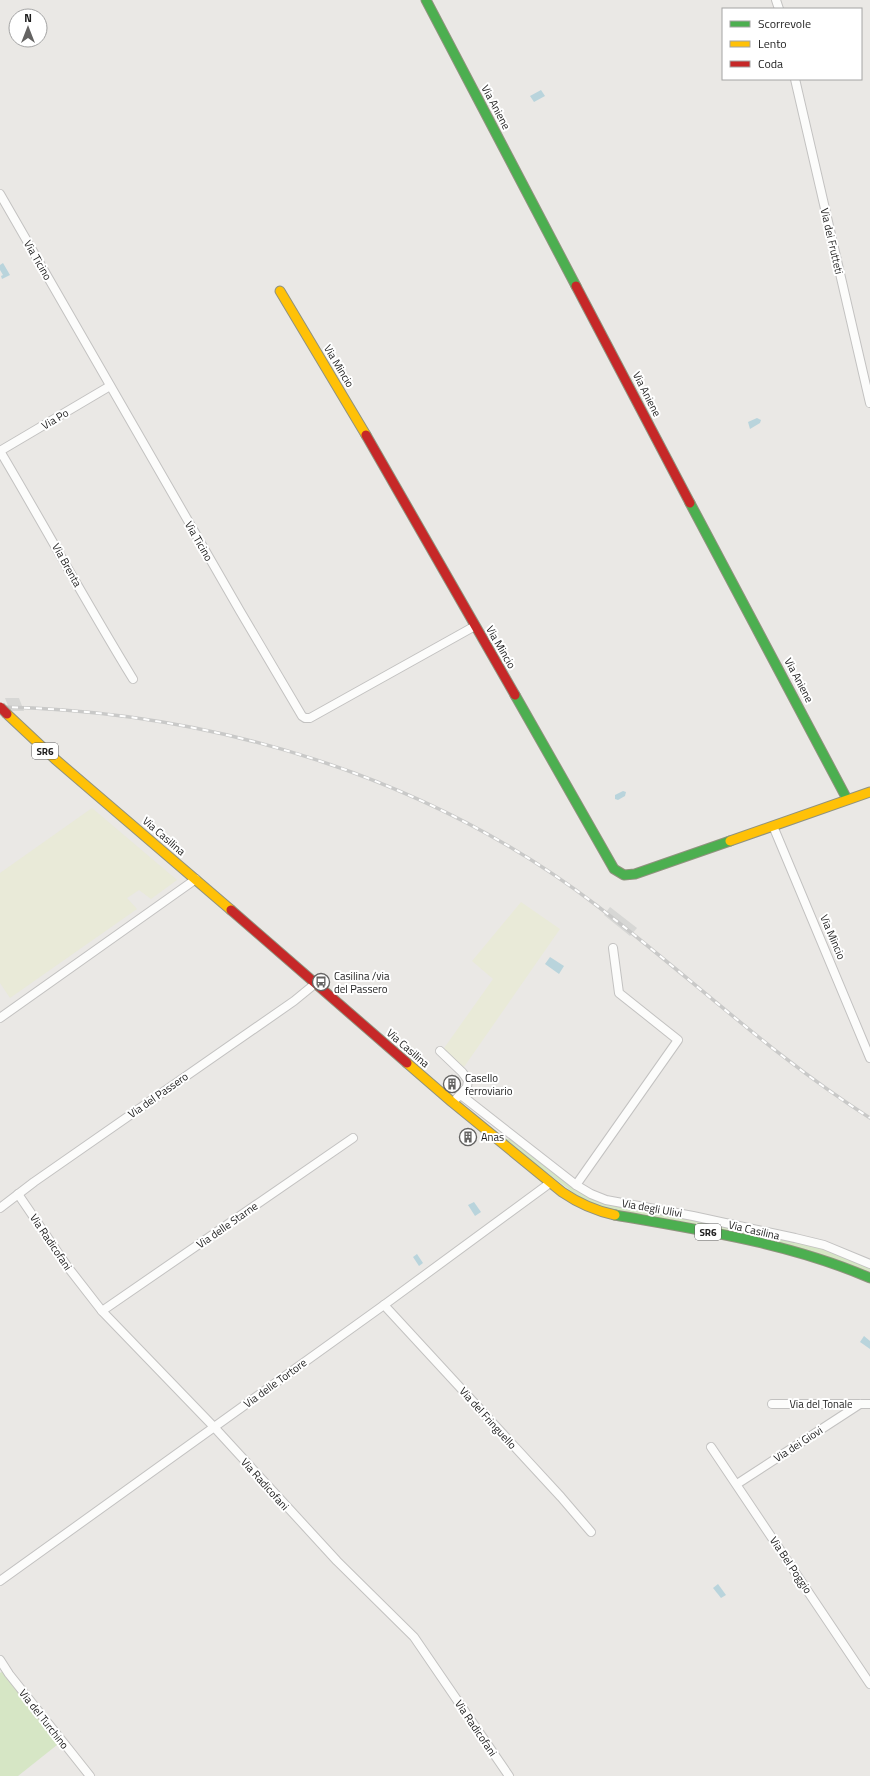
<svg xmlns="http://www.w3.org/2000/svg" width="870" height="1776" viewBox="0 0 870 1776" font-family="'Titillium Web',sans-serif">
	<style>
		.farmland { fill: #e9ead8 }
		.grass { fill: #d6e6c5 }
		.water { fill: #b9d4dc }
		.pier { fill: #d7d7d5 }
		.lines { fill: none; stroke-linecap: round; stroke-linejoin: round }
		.street-casing { stroke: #c3c2c1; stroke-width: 10 }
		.fast-casing { stroke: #90927e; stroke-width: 11 }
		.slow-casing { stroke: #90927e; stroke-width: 11 }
		.jam-casing { stroke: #90927e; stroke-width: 11 }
		.street { stroke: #fcfcfb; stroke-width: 8 }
		.fast { stroke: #4caf50; stroke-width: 9 }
		.slow { stroke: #ffc107; stroke-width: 9 }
		.jam { stroke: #c62828; stroke-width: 9 }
		.rail-casing { stroke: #c9c9c8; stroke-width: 3.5 }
		.rail { stroke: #fff; stroke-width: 2; stroke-dasharray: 6; stroke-linecap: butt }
		.jam-bridge-casing { stroke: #9e9683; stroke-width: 11; stroke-linecap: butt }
		.jam-bridge { stroke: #c62828; stroke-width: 9 }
		.labels { text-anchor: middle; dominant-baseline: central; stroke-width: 4; stroke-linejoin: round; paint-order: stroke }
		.shield { fill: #fff; stroke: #606060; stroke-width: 1 }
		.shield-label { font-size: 10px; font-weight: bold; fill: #1c1c1c }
		.street-label { font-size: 11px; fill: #1c1c1c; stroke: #fff }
		.poi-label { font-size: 11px; fill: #1c1c1c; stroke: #fff; text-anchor: start }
	</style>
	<rect width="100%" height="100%" fill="#eae8e5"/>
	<!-- farmland -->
	<g class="farmland">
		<polygon points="92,808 177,880 151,899 139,890 127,898 137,909 10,998 0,983 0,873"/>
		<polygon points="521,902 560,929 464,1067 442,1051 493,979 472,961"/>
	</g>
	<!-- grass -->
	<g class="grass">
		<polygon points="500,1137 516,1141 590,1195 820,1246 870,1266 870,1273 610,1209 583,1200"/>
		<polygon points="6,1669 62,1741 18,1776 0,1776 0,1673"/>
	</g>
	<!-- water -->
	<g class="water">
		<polygon points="541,90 545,96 534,102 530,96"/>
		<polygon points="3,263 10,275 2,279 1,276 3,275 0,270 0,265"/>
		<polygon points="757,418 761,420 760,423 750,429 748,422"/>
		<polygon points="623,791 626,792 625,796 618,800 615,799 615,795"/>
		<polygon points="550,957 564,966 559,974 545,964"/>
		<polygon points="474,1202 481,1212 475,1216 468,1205"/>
		<polygon points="417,1254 423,1263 419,1266 413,1257"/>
		<polygon points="864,1336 870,1341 870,1349 860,1342"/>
		<polygon points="718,1584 726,1595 721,1598 713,1588"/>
	</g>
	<!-- pier -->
	<g class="pier">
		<polygon points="5,698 19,698 24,711 10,711"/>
		<polygon points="610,907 637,928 630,936 604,915"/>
	</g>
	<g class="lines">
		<!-- street casing -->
		<g class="street-casing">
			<g id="street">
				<polyline points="776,0 779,9"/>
				<polyline points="795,79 870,403"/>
				<polyline points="0,194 240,611 302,716 305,718 310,718 475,626"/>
				<path d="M 0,451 C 45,527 87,604 133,679"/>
				<polyline points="0,451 110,386"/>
				<polyline points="773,826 870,1058"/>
				<polyline points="0,1018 196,879"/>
				<polyline points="440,1051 462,1072 468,1080 467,1087 457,1098"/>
				<polyline points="461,1095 576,1185 591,1194 606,1200 693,1216 795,1238 824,1245 870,1264"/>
				<polyline points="576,1185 678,1040 619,993 613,948"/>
				<polyline points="18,1194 67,1266 102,1311 214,1427 337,1561 414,1637 509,1776"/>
				<polyline points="0,1208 34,1182 294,1001 316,983"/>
				<polyline points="384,1305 561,1497 591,1532"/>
				<polyline points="102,1311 353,1138"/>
				<polyline points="772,1404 870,1404"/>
				<polyline points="711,1447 870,1684"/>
				<polyline points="737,1484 860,1404"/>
				<polyline points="0,1581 384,1305 550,1183"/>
				<polyline points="0,1660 9,1674 90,1776"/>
			</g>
		</g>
		<!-- fast casing -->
		<g class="fast-casing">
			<g id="fast">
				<polyline points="426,0 576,286"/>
				<polyline points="690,503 847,799"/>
				<polyline points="515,695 614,869 624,875 635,874 730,841"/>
				<path d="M 615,1215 C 700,1230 790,1243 870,1278"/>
			</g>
		</g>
		<!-- slow casing -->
		<g class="slow-casing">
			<g id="slow">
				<polyline points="280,291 366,435"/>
				<polyline points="7,714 55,759 231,910"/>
				<polyline points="730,841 870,792"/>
				<path d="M 407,1063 L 452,1102 L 562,1192 C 578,1203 596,1211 615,1215"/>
			</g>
		</g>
		<!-- jam casing -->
		<g class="jam-casing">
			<g id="jam">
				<polyline points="576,286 690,503"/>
				<polyline points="366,435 515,695"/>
				<polyline points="231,910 407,1063"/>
			</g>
		</g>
		<!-- street -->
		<use href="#street" class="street"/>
		<!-- fast -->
		<use href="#fast" class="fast"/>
		<!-- slow -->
		<use href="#slow" class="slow"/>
		<!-- jam -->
		<use href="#jam" class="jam"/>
		<!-- rail casing -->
		<g class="rail-casing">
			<path id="rail" d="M 0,707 C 212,711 427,776 596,905 C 688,975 772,1056 870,1118"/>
		</g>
		<!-- rail -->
		<use href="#rail" class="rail"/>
		<!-- jam-bridge casing -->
		<g class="jam-bridge-casing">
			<polyline id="jam-bridge" points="0,707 7,714"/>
		</g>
		<!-- jam-bridge -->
		<use href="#jam-bridge" class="jam-bridge"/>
	</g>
	<!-- icons -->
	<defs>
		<g id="bus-ring" transform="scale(0.9)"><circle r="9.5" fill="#fff" stroke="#646362" stroke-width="1.5"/><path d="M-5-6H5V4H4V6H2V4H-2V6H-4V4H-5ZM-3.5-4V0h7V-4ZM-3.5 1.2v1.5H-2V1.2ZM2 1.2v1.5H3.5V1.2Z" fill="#646362"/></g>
		<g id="building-ring" transform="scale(0.9)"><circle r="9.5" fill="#fff" stroke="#646362" stroke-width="1.5"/><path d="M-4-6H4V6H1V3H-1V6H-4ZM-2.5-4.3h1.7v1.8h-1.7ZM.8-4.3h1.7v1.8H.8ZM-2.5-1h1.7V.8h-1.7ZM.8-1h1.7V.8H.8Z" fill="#646362"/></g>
	</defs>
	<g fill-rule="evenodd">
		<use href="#bus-ring" x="321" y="982"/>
		<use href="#building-ring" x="452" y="1084"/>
		<use href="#building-ring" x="468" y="1137"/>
	</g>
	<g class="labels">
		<!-- shield labels -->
		<g class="shield">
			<rect x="32" y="743" width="26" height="16" rx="3"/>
			<rect x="695" y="1224" width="26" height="16" rx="3"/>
		</g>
		<g class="shield-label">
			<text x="45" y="751">SR6</text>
			<text x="708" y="1232">SR6</text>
		</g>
		<!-- street labels -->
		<g class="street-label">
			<text transform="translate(496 107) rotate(62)">Via Aniene</text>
			<text transform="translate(832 241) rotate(77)">Via dei Frutteti</text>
			<text transform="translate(38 260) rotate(60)">Via Ticino</text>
			<text transform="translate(339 366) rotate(59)">Via Mincio</text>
			<text transform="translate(647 394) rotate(63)">Via Aniene</text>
			<text transform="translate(55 419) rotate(-31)">Via Po</text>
			<text transform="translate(199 541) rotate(60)">Via Ticino</text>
			<text transform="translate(67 565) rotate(61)">Via Brenta</text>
			<text transform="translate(501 647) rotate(60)">Via Mincio</text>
			<text transform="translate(799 680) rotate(62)">Via Aniene</text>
			<text transform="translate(164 836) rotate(41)">Via Casilina</text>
			<text transform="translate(833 937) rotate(67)">Via Mincio</text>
			<text transform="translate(408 1048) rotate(41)">Via Casilina</text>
			<text transform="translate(158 1095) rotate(-35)">Via del Passero</text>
			<text transform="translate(652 1208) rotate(10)">Via degli Ulivi</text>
			<text transform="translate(227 1225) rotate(-35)">Via delle Starne</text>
			<text transform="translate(754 1230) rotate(13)">Via Casilina</text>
			<text transform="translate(51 1242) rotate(56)">Via Radicofani</text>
			<text transform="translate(275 1383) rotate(-36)">Via delle Tortore</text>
			<text x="821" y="1404">Via del Tonale</text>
			<text transform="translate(488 1418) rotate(48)">Via del Fringuello</text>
			<text transform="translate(798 1444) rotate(-33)">Via dei Giovi</text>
			<text transform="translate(265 1484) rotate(48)">Via Radicofani</text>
			<text transform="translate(791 1565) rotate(56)">Via Bel Poggio</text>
			<text transform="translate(44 1719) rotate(52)">Via del Turchino</text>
			<text transform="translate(476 1728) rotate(56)">Via Radicofani</text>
		</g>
		<!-- poi labels -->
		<g class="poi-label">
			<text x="334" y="976">Casilina /via<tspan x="334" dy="13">del Passero</tspan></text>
			<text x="465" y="1078">Casello<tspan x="465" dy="13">ferroviario</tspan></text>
			<text x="481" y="1137">Anas</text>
		</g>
	</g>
	<!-- legend -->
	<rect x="722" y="8" width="140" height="72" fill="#ffffff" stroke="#a4a4a4"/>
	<rect x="730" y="21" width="20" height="6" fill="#4caf50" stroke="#a4a4a4"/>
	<text x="758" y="28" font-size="12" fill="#1c1c1c">Scorrevole</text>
	<rect x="730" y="41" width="20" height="6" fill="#ffc107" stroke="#a4a4a4"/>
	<text x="758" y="48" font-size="12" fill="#1c1c1c">Lento</text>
	<rect x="730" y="61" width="20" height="6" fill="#c62828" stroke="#a4a4a4"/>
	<text x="758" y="68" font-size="12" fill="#1c1c1c">Coda</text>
	<!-- north arrow -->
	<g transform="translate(28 28)"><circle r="19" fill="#ffffff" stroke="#a4a4a4"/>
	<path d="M0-3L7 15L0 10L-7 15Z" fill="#646362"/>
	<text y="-6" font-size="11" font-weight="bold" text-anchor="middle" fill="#1c1c1c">N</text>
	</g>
</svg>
